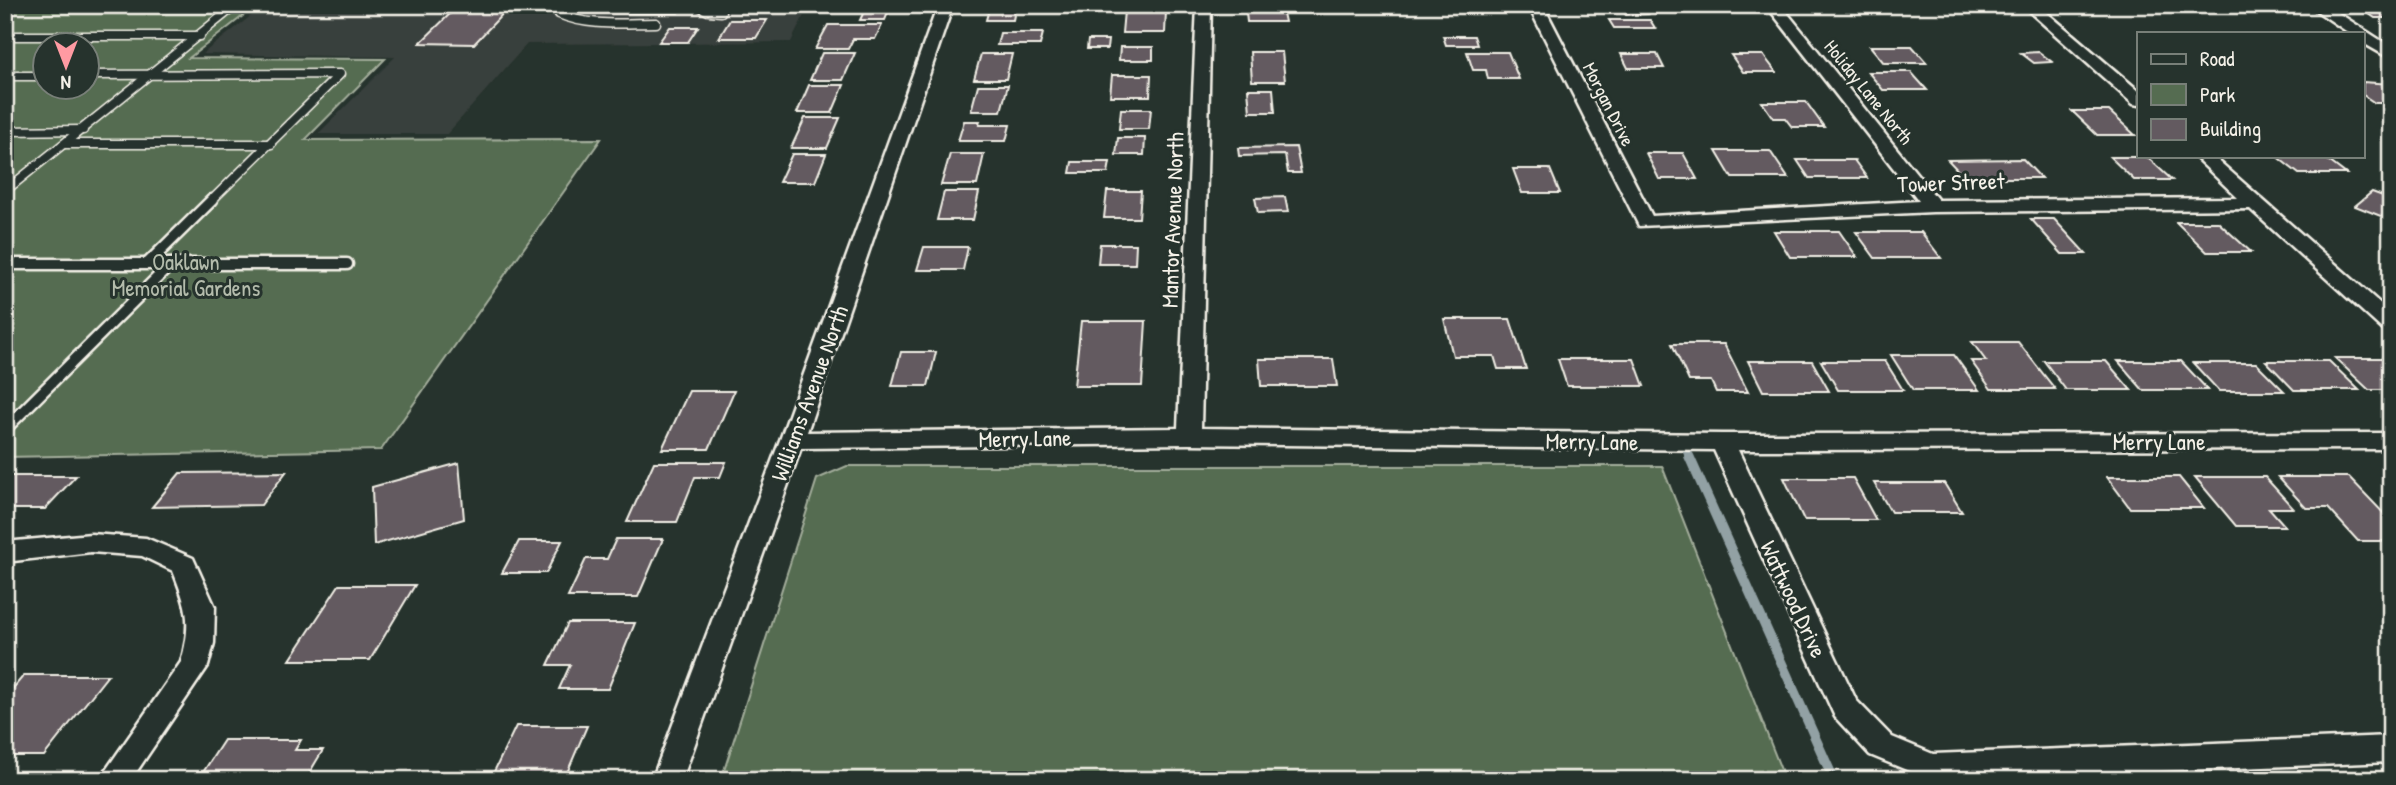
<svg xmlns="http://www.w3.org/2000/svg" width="2396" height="785" viewBox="0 0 2396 785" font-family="'Patrick Hand',sans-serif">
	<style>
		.built { fill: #383f3c }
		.green { fill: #556c51; stroke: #a4ae9c; stroke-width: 2; fill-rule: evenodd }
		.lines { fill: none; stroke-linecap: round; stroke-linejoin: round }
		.stream-far1 { stroke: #92a1a4; stroke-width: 8 }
		.stream { stroke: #92a1a4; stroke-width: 10 }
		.building { fill: #635a60; stroke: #f4f1e8; stroke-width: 2 }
		.service-far1-casing { stroke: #f4f1e8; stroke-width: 11 }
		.service-casing { stroke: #f4f1e8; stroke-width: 15 }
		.minor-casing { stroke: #f4f1e8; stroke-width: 5 }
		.service-far1 { stroke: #26332d; stroke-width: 8 }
		.service { stroke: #26332d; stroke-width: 10 }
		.minor { fill: #26332d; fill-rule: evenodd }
		.labels { text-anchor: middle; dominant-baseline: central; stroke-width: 6; stroke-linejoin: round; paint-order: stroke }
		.far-street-label { font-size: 19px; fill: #f4f1e8; stroke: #26332d }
		.street-label { font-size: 23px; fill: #f4f1e8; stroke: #26332d }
		.park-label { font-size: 23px; fill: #b4bcac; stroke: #26332d }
	</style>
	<rect width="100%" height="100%" fill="#26332d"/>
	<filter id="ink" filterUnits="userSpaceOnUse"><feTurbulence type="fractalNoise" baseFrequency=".0143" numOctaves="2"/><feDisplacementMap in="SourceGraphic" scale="14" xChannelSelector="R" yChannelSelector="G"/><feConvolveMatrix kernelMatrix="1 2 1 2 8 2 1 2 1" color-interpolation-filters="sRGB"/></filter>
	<g filter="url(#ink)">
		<!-- built -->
		<polygon class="built" points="265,5 809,5 791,42 527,44 447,134 318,134 395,57 202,54"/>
		<!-- green -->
		<g class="green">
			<path d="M 5,5 L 257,5 L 189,58 L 385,59 L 305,140 L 601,139 L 381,450 L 5,457 ZM 46,46 L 88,46 L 88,88 L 46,88 Z"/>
			<polygon points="847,466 1662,466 1785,780 721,780 817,479"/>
		</g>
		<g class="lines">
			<!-- stream-far1 -->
			<polyline class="stream-far1" points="1687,452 1690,458"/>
			<!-- stream -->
			<polyline class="stream" points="1689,456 1834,780"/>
		</g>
		<!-- building -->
		<g class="building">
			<polygon points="459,5 511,5 474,44 420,43"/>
			<polygon points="619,5 683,5 678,13 614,13"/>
			<polygon points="867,5 891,5 885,20 860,20"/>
			<polygon points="990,5 1016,5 1013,20 986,20"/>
			<rect x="1242" y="5" width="38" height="4"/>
			<polygon points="1641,5 1648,14 1626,15 1618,6"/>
			<polygon points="2356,5 2391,5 2391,18 2375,18"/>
			<polygon points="1124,11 1166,11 1165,33 1122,33"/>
			<polygon points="1246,13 1283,13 1285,22 1247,22"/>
			<polygon points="730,20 767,20 756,38 719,38"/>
			<polygon points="1609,20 1650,20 1655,28 1614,28"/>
			<polygon points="828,25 882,25 875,39 853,39 848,49 815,49"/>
			<polygon points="670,27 698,27 688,42 659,42"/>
			<polygon points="1000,33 1043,33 1040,45 997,45"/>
			<polygon points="1443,36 1474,36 1477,45 1446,45"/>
			<polygon points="1088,40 1108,40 1107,49 1087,49"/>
			<polygon points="1870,46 1912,46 1927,63 1884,63"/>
			<polygon points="1120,47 1153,47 1153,60 1119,60"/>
			<polygon points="1250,52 1282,52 1285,81 1252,81"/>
			<polygon points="1467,52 1508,52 1519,79 1488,79 1486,70 1473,70"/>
			<polygon points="2039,52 2052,62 2034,63 2021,53"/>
			<polygon points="822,53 855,53 843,80 810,80"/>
			<polygon points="981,54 1012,54 1006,79 974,79"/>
			<polygon points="1621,54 1657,54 1664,68 1628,68"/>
			<polygon points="1731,55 1763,55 1776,72 1743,72"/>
			<polygon points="1868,72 1911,72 1927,90 1883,90"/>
			<polygon points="1112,75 1151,75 1150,96 1110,96"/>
			<polygon points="2363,82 2391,84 2391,103 2375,103 2363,95"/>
			<polygon points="809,85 844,85 832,113 797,113"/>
			<polygon points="978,85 1008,85 1001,111 971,111"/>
			<polygon points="1248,89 1273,89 1275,112 1250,112"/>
			<polygon points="1762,102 1806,102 1824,127 1792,127 1785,118 1773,118"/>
			<polygon points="1121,109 1151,109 1149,129 1119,129"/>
			<polygon points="2072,111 2109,111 2135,135 2097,135"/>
			<polygon points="805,118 840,118 827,148 791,148"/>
			<polygon points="964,121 980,121 979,125 1010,125 1006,141 958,141"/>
			<polygon points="1118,138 1145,138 1144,155 1116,155"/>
			<polygon points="1296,147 1301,173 1288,173 1285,155 1239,156 1238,148"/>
			<polygon points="1716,151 1770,151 1788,178 1732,178"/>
			<polygon points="1646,153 1683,153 1697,179 1659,179"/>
			<polygon points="792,154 826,154 815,182 779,182"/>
			<polygon points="950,154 984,154 977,185 941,185"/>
			<polygon points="2276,156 2325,158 2346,174 2299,174"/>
			<polygon points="2110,157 2147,157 2172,180 2134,180"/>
			<polygon points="2023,159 2041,178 1965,178 1948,160"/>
			<polygon points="1797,160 1854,160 1867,178 1809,178"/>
			<polygon points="1072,162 1110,162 1108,173 1070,173"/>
			<polygon points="1513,169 1550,169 1560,193 1522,193"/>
			<polygon points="1107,191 1141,191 1139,218 1104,218"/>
			<polygon points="944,192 979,192 973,220 937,220"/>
			<polygon points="2372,192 2391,199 2391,220 2355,206"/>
			<polygon points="1285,197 1288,212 1258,213 1255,198"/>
			<polygon points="2031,219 2054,219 2086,254 2062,254"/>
			<polygon points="2176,222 2218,222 2251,252 2207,252"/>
			<polygon points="1774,231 1839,231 1857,257 1790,257"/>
			<polygon points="1856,232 1921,232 1941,258 1875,258"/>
			<polygon points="1100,244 1136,244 1135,264 1098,264"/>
			<polygon points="924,247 968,247 963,270 917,270"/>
			<polygon points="1444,319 1510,319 1526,369 1498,369 1494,356 1453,356"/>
			<polygon points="1081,321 1146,321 1142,386 1074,386"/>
			<polygon points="1972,342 2018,342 2055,389 1991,389 1971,361 1986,361"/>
			<polygon points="1672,344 1724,344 1748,392 1716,392 1711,381 1689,381"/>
			<polygon points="901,352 936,352 928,386 892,386"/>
			<polygon points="1891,355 1954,355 1979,390 1913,390"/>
			<polygon points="2335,358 2391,358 2391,390 2369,390"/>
			<polygon points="1259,359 1333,359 1337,386 1261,386"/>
			<polygon points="1558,359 1634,359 1644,386 1567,386"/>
			<polygon points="1748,361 1812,361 1829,391 1763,391"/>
			<polygon points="1821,361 1885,361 1903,390 1838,390"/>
			<polygon points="2044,361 2106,361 2131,390 2066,390"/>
			<polygon points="2118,361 2181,361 2208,390 2143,390"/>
			<polygon points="2266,361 2329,361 2359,390 2294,390"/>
			<polygon points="2193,363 2256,363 2284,391 2219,391"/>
			<polygon points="689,391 734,391 709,449 662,449"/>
			<polygon points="654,462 726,462 720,477 695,477 677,522 627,522"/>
			<polygon points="459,463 464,519 374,545 372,487"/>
			<polygon points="286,472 261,505 152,507 180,473"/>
			<polygon points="5,476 76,476 45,509 5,509"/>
			<polygon points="2107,477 2179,477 2204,508 2130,508"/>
			<polygon points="2195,477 2265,477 2293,508 2269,508 2285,526 2236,526"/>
			<polygon points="2278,477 2349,477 2391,521 2391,541 2358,541 2328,508 2306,508"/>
			<polygon points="1784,478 1853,478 1876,520 1804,520"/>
			<polygon points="1874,483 1944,483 1962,512 1891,512"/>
			<polygon points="616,539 663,539 638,597 568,597 586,559 607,559"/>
			<polygon points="519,541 562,541 546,573 502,573"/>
			<polygon points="339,585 415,585 370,660 290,660"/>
			<polygon points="568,623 635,623 608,689 559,689 570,665 548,665"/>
			<polygon points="24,675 108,675 44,756 5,756 5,698"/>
			<polygon points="516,726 587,726 564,780 490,780"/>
			<polygon points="224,740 301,740 295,750 323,750 305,780 198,780"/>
		</g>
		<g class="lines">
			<!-- service-far1 casing -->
			<g class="service-far1-casing">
				<g id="service-far1">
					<path d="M 559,5 L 559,14 C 589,27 624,23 656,23"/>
					<polyline points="697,5 708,11 721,12"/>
					<polyline points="5,36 200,36"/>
					<polyline points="88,75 340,74 210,202"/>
					<polyline points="5,76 46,76"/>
					<polyline points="5,131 83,130"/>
					<polyline points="65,144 271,144"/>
					<polyline points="5,191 236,5"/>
				</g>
			</g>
			<!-- service casing -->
			<g class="service-casing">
				<g id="service">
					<polyline points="148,263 212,200"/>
					<polyline points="5,264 347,264"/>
					<polyline points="5,429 171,264"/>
				</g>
			</g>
			<!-- minor casing -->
			<g class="minor-casing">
				<g id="minor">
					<polygon points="938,5 953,5 807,432 1178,428 1197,5 1211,5 1201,428 1722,434 2391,433 2391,449 1738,450 1856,700 1892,737 1933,754 2391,736 2391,762 1931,780 1870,755 1835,717 1714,450 1189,444 801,448 682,780 652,780 780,440"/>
					<polygon points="1528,5 1543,5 1652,216 1919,201 1766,5 1781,5 1938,200 2238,198 2194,156 2213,156 2391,313 2391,331 2383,330 2250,209 1933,212 1639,226"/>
					<polygon points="2022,5 2038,5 2139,91 2139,105 2133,104"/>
					<polygon points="2308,5 2326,5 2391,47 2391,59 2363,43 2363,33 2349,33"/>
					<path d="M 91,534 L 146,538 L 193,558 L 215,607 L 214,643 L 208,666 L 131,780 L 99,780 L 181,662 C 192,622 188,609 173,571 L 142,556 L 91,552 L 5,562 L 5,542 Z"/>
				</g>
			</g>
			<!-- service-far1 -->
			<use href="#service-far1" class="service-far1"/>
			<!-- service -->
			<use href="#service" class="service"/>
			<!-- minor -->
			<use href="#minor" class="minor"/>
		</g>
	</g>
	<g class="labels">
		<!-- far-street labels -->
		<g class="far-street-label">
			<text transform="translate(1869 92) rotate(51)">Holiday Lane North</text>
			<text transform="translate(1609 104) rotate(63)">Morgan Drive</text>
		</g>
		<!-- street labels -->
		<g class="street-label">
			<text transform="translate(1951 182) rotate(-2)">Tower Street</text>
			<text transform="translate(1172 220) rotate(-88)">Mantor Avenue North</text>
			<text transform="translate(809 393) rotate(-70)">Williams Avenue North</text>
			<text transform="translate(1025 438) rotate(-1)">Merry Lane</text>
			<text transform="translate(1592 441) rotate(1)">Merry Lane</text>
			<text x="2159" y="441">Merry Lane</text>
			<text transform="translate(1794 599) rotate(65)">Wattwood Drive</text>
		</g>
		<!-- park labels -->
		<g class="park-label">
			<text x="186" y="261">Oaklawn<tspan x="186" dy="26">Memorial Gardens</tspan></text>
		</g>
	</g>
	<!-- margin -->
	<rect width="2396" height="785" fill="none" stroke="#26332d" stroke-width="28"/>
	<rect x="14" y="14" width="2368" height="757" fill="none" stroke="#f4f1e8" stroke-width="2.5" filter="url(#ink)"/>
	<!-- legend -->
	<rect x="2137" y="32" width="228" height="126" fill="#26332d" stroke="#787f78" stroke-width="2"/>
	<rect x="2151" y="54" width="35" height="10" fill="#26332d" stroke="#787f78" stroke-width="2"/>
	<text x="2200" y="66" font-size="21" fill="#f4f1e8">Road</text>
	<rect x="2151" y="84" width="35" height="21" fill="#556c51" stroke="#787f78" stroke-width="2"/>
	<text x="2200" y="102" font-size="21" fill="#f4f1e8">Park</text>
	<rect x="2151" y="119" width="35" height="21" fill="#635a60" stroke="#787f78" stroke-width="2"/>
	<text x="2200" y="136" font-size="21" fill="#f4f1e8">Building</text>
	<!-- north arrow -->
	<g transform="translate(66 66) rotate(180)"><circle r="33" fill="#26332d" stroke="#787f78" stroke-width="2"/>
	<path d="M0-5L12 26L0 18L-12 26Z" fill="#ff9aa2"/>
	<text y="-10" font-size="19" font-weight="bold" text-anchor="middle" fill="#f4f1e8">N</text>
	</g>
</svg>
